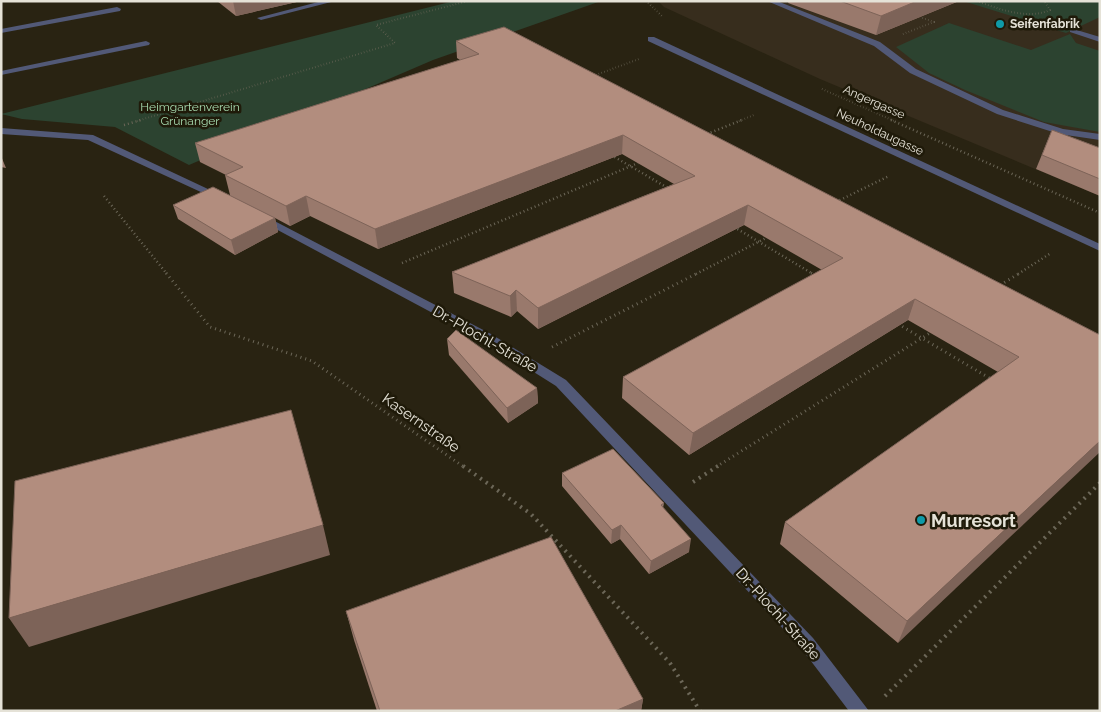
<svg xmlns="http://www.w3.org/2000/svg" width="1101" height="712" viewBox="0 0 1101 712" font-family="Raleway,sans-serif">
	<style>
		.commercial { fill: #372d1d }
		.green { fill: #2c4330 }
		.lines { fill: none; stroke-linecap: round; stroke-linejoin: round }
		.path-far3 { stroke: #6c6758; stroke-width: 2; stroke-dasharray: 0.5 2.5; stroke-linecap: butt }
		.path-far2 { stroke: #6c6758; stroke-width: 2.5; stroke-dasharray: 1 3; stroke-linecap: butt }
		.path-far1 { stroke: #6c6758; stroke-width: 3; stroke-dasharray: 1 4; stroke-linecap: butt }
		.path { stroke: #6c6758; stroke-width: 4; stroke-dasharray: 2 5; stroke-linecap: butt }
		.minor { fill: #525977; fill-rule: evenodd }
		.wall { fill: #99796c }
		.shaded-wall { fill: #7d6358 }
		.building { fill: #b28d7e; stroke: #7d6358 }
		.culture-dot { fill: #0f9aa8; stroke: #1f1a09; stroke-width: 2 }
		.labels { text-anchor: middle; dominant-baseline: central; stroke-width: 5; stroke-linejoin: round; paint-order: stroke }
		.far-poi-label { font-size: 12px; font-weight: bold; fill: #e5e2d7; stroke: #1f1a09; text-anchor: start }
		.far-street-label { font-size: 12px; fill: #e5e2d7; stroke: #1f1a09 }
		.far-park-label { font-size: 12px; fill: #a8dcb1; stroke: #1f1a09 }
		.street-label { font-size: 15px; fill: #e5e2d7; stroke: #1f1a09 }
		.near-poi-label { font-size: 18px; font-weight: bold; fill: #e5e2d7; stroke: #1f1a09; text-anchor: start }
	</style>
	<rect width="100%" height="100%" fill="#292312"/>
	<!-- commercial -->
	<polygon class="commercial" points="658,1 1100,1 1100,196 820,79 664,7"/>
	<!-- green -->
	<g class="green">
		<polygon points="454,1 601,1 433,60 189,165 115,127 22,119 1,114"/>
		<polygon points="963,1 1100,1 1100,17 1066,33"/>
		<polygon points="949,23 1031,50 1070,34 1076,43 1100,51 1100,132 1044,122 965,90 929,73 896,47"/>
	</g>
	<g class="lines">
		<!-- path-far3 -->
		<g class="path-far3">
			<polyline points="646,1 662,16"/>
			<path d="M 977,1 C 998,9 1028,20 1050,10 L 1044,1"/>
			<polyline points="1097,1 1100,2"/>
			<polyline points="903,34 934,22 920,17"/>
			<polyline points="593,76 639,59"/>
			<polyline points="822,89 894,121"/>
			<polyline points="137,121 395,43 376,25 468,1"/>
			<polyline points="739,121 754,115"/>
		</g>
		<!-- path-far2 -->
		<g class="path-far2">
			<polyline points="891,120 1100,213"/>
			<polyline points="124,125 141,120"/>
			<polyline points="707,134 742,120"/>
			<polyline points="611,155 668,188"/>
			<polyline points="104,196 167,274"/>
			<polyline points="836,202 889,176"/>
			<polyline points="734,227 813,274"/>
			<polyline points="402,263 638,163"/>
			<polyline points="696,274 766,238"/>
			<polyline points="1018,274 1051,253"/>
		</g>
		<!-- path-far1 -->
		<g class="path-far1">
			<polyline points="166,273 210,327 312,361 464,467"/>
			<polyline points="811,273 817,276"/>
			<polyline points="1000,285 1020,273"/>
			<polyline points="898,324 991,379"/>
			<polyline points="552,347 698,273"/>
			<polyline points="716,467 930,333"/>
		</g>
		<!-- path -->
		<g class="path">
			<polyline points="463,466 531,514 670,663 700,711"/>
			<polyline points="693,482 718,466"/>
			<polyline points="885,696 1100,483"/>
		</g>
		<!-- minor -->
		<g class="minor">
			<polygon points="322,1 335,1 261,20 257,18"/>
			<polygon points="767,1 777,1 880,42 916,69 1003,110 1063,129 1100,134 1100,140 1059,134 997,114 910,73 874,46"/>
			<polygon points="117,7 121,9 120,11 1,33 1,29"/>
			<polygon points="1070,28 1100,37 1100,42 1070,32"/>
			<polygon points="648,37 654,37 1100,244 1100,251 648,41"/>
			<polygon points="146,41 150,43 149,45 1,75 1,71"/>
			<polygon points="1,128 93,135 225,197 220,200 216,199 88,140 1,134"/>
			<polygon points="263,215 491,334 566,380 813,638 869,711 849,711 801,648 556,386 483,340 259,220 258,218"/>
		</g>
	</g>
	<!-- wall -->
	<g class="wall">
		<polygon points="217,1 301,1 236,16"/>
		<polygon points="789,1 959,1 876,35 788,3"/>
		<polygon points="456,41 1100,335 898,643 780,544 785,522 998,372 908,320 689,455 622,398 623,377 822,270 744,225 538,329 517,311 511,317 454,293 452,272 674,184 622,154 378,249 310,216 290,226 275,218 278,232 235,255 178,219 173,205 230,195 225,175 226,175 200,162 195,143 460,60 457,58"/>
		<polygon points="1052,130 1100,148 1100,196 1036,169"/>
		<polygon points="1,156 6,168 1,167"/>
		<polygon points="447,339 537,388 538,403 508,423 449,355"/>
		<polygon points="562,473 664,503 663,508 689,552 649,574 620,539 611,544 562,486"/>
		<polygon points="346,611 643,699 641,711 377,711 354,640"/>
	</g>
	<!-- shaded-wall -->
	<g class="shaded-wall">
		<polygon points="233,1 301,1 236,16"/>
		<polygon points="917,1 959,1 876,35 881,16"/>
		<polygon points="623,135 622,154 378,249 375,229"/>
		<polygon points="306,196 310,216 290,226 286,206"/>
		<polygon points="748,205 744,225 538,329 538,308"/>
		<polygon points="275,218 278,232 235,255 231,240"/>
		<polygon points="516,290 517,311 511,317 510,296"/>
		<polygon points="915,299 908,320 689,455 693,433"/>
		<polygon points="537,388 538,403 508,423 507,408"/>
		<polygon points="1100,441 1100,452 898,643 907,621"/>
		<polygon points="323,525 330,555 29,647 9,618"/>
		<polygon points="621,525 620,539 611,544 612,530"/>
		<polygon points="691,539 689,552 649,574 651,561"/>
		<polygon points="643,699 641,711 615,711"/>
	</g>
	<!-- building -->
	<g class="building">
		<polygon points="840,1 917,1 881,16"/>
		<polygon points="504,27 1100,335 1100,441 907,621 785,522 1019,357 915,299 693,433 623,377 843,258 748,205 538,308 516,290 510,296 452,272 695,176 623,135 375,229 306,196 286,206 225,175 243,167 195,143 479,54 456,41"/>
		<polygon points="1052,130 1100,148 1100,179 1042,155"/>
		<polygon points="213,187 275,218 231,240 173,205"/>
		<polygon points="456,330 537,388 507,408 447,339"/>
		<polygon points="291,410 323,525 9,618 15,481"/>
		<polygon points="613,449 664,503 661,505 691,539 651,561 621,525 612,530 562,473"/>
		<polygon points="551,537 643,699 615,711 380,711 346,611"/>
	</g>
	<!-- markers -->
	<g class="culture-dot">
		<circle cx="1000" cy="24" r="5"/>
		<circle cx="921" cy="520" r="5"/>
	</g>
	<g class="labels">
		<!-- far-poi labels -->
		<g class="far-poi-label">
			<text x="1010" y="24">Seifenfabrik</text>
		</g>
		<!-- far-street labels -->
		<g class="far-street-label">
			<text transform="translate(874 102) rotate(24)">Angergasse</text>
			<text transform="translate(880 132) rotate(25)">Neuholdaugasse</text>
		</g>
		<!-- far-park labels -->
		<g class="far-park-label">
			<text x="190" y="107">Heimgartenverein<tspan x="190" dy="14">Grünanger</tspan></text>
		</g>
		<!-- street labels -->
		<g class="street-label">
			<text transform="translate(485 339) rotate(30)">Dr.-Plochl-Straße</text>
			<text transform="translate(421 423) rotate(35)">Kasernstraße</text>
			<text transform="translate(778 614) rotate(48)">Dr.-Plochl-Straße</text>
		</g>
		<!-- near-poi labels -->
		<g class="near-poi-label">
			<text x="931" y="520">Murresort</text>
		</g>
	</g>
	<!-- border -->
	<rect width="1101" height="712" fill="none" stroke="#e5e2d7" stroke-width="5"/>
</svg>
